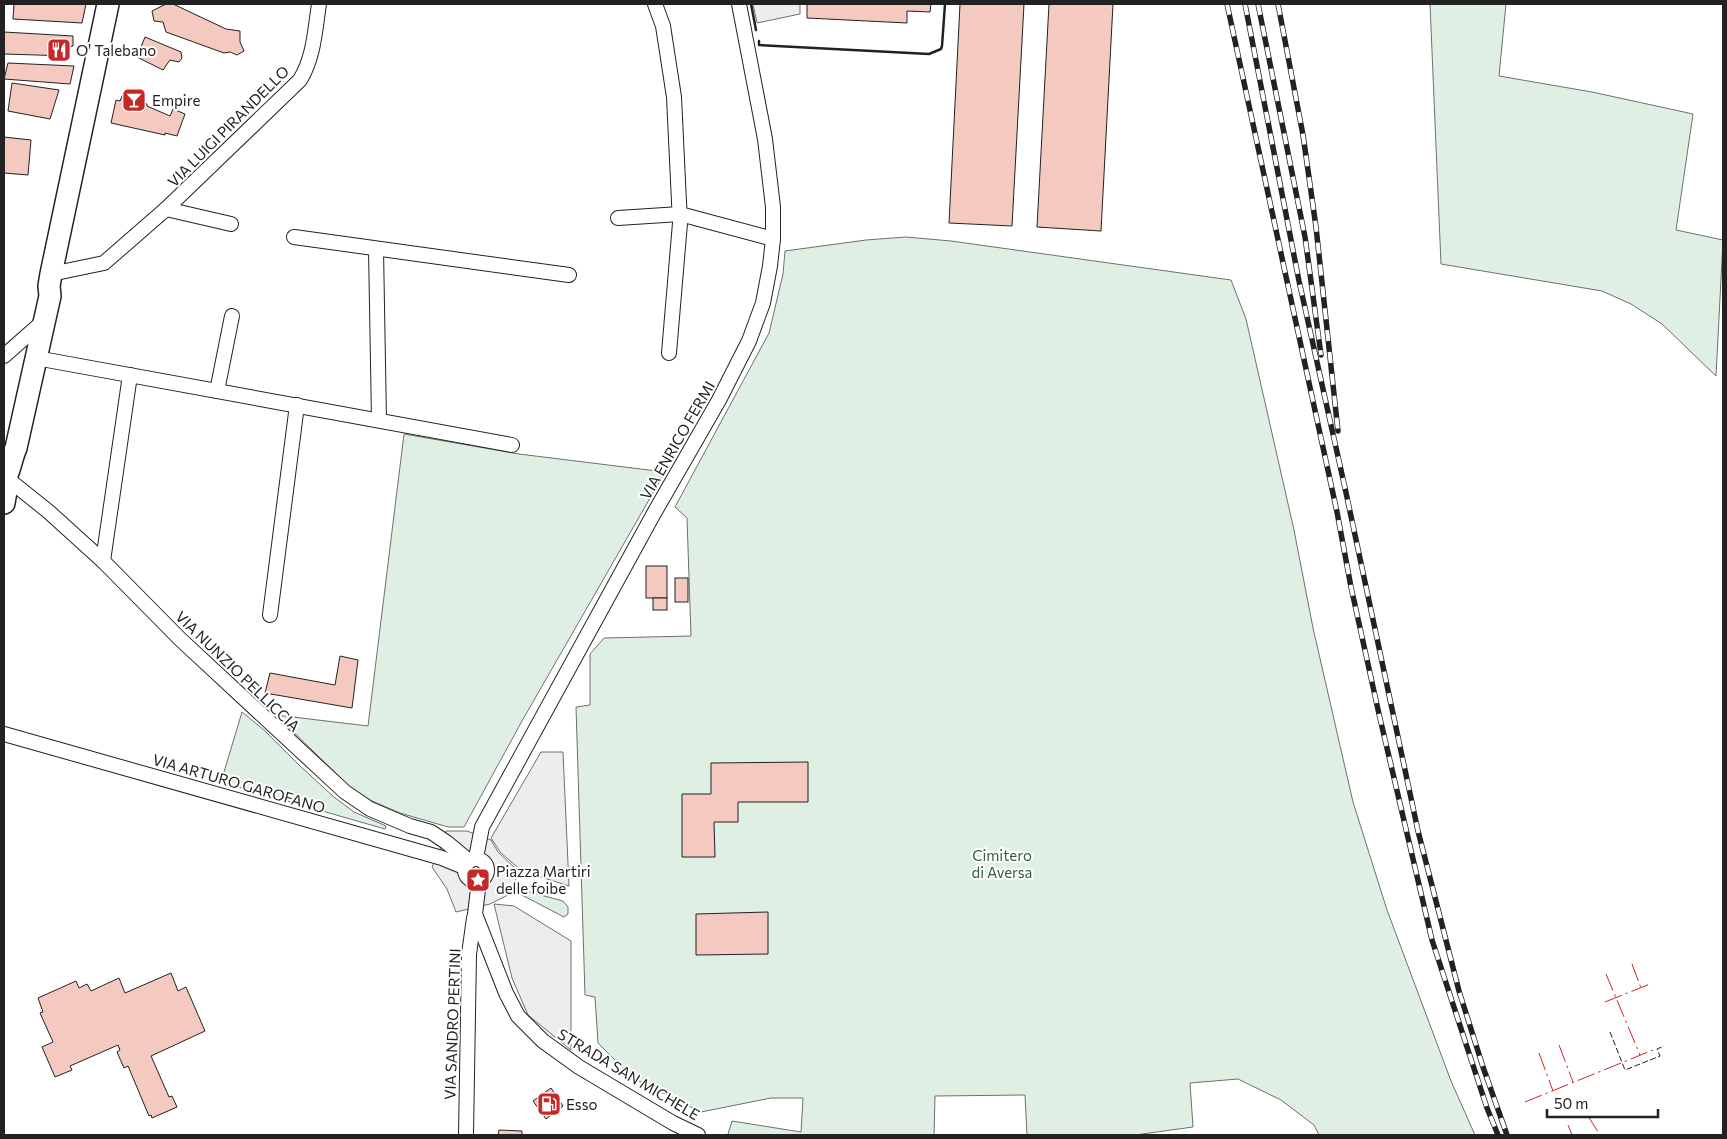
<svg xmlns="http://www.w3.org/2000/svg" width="1727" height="1139" viewBox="0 0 1727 1139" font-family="Commissioner,sans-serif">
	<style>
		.green { fill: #e0efe3; stroke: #6f6f6f }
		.parking { fill: #ededed; stroke: #6f6f6f }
		.building { fill: #f3c9c0; stroke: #222 }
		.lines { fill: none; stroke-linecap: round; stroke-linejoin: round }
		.street-casing { stroke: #222; stroke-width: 16 }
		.primary-casing { stroke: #222; stroke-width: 24 }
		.street { stroke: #fff; stroke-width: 14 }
		.primary { stroke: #fff; stroke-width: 21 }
		.rail-casing { stroke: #222; stroke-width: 5.5 }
		.rail { stroke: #fff; stroke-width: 4; stroke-dasharray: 11; stroke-linecap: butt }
		.fence { stroke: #222; stroke-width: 1; stroke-dasharray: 6 2.5; stroke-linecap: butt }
		.wall { stroke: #222; stroke-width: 2.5 }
		.power { stroke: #c62828; stroke-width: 1; stroke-dasharray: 18 4 2.5 4; stroke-linecap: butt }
		.labels { text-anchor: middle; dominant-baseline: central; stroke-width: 4; stroke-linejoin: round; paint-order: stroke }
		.poi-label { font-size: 15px; fill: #222; stroke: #fff; text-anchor: start }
		.street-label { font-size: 15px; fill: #222; stroke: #fff }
		.park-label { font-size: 15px; fill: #2f5e38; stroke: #fff }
	</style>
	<rect width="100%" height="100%" fill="#fff"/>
	<!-- green -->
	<g class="green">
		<polygon points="1430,4 1506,4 1499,76 1592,92 1693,114 1676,230 1723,240 1716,376 1662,324 1631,304 1602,291 1441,264"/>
		<polygon points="906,237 951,241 1231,280 1246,319 1294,530 1313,628 1353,802 1387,910 1451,1081 1475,1135 1319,1135 1314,1125 1281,1100 1238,1079 1190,1083 1193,1127 1135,1135 1027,1135 1025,1095 935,1096 934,1135 731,1135 728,1134 732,1121 801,1132 803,1098 771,1098 701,1112 633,1078 598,1043 595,997 585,995 576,707 590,705 590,654 604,638 691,636 687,518 675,507 769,333 783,274 785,251 866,240"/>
		<polygon points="404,434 519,454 665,472 522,721 464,827 448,827 400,813 358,795 276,715 368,726"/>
		<polygon points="242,712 264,730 300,766 334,797 354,812 386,826 385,829 221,782"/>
		<polygon points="515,888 563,901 568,907 568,914 564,917 518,893"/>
	</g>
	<!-- parking -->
	<g class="parking">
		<polygon points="753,4 800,4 800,14 757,23"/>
		<polygon points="541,752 563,752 569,886 522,871 501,853 491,838"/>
		<polygon points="446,831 467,831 491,840 498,852 518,871 512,893 490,904 456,912 447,889 432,867 441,847"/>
		<polygon points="494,904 514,906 571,941 571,1050 528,1015 512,978"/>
	</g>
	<!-- building -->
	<g class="building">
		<polygon points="14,4 86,4 82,23 13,19"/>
		<polygon points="166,4 173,4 226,29 240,31 240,42 244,51 237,55 230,52 224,53 166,32 163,22 154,21 152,11"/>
		<polygon points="807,4 931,4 930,12 907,11 907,23 807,18"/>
		<polygon points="960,4 1024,4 1012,226 949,223"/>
		<polygon points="1049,4 1113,4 1101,231 1037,227"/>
		<polygon points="4,32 73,36 73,46 69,47 69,56 4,54"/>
		<polygon points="145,37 181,52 182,58 179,62 170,60 163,70 137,57"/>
		<polygon points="8,63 74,66 70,84 4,79"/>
		<polygon points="12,83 59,90 50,119 8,111"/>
		<polygon points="123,94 147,104 147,106 170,116 173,109 185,114 177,136 165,133 165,135 111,123 116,100 120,101"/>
		<polygon points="4,137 31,140 28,175 4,173"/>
		<rect x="646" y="566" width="21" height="32"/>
		<rect x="675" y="578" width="13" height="24"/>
		<rect x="653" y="598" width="14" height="12"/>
		<polygon points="340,656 358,660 352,708 265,693 270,673 335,685"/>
		<polygon points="808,762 808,802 738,802 738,822 714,822 715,857 682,857 682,794 711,794 711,763"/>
		<polygon points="768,912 768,954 696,955 696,914"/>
		<polygon points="171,973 178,991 186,987 205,1031 151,1056 169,1097 172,1096 177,1107 152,1118 151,1115 149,1116 128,1066 124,1068 117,1052 120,1050 118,1045 70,1066 72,1070 55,1077 42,1047 53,1042 40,1013 43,1012 38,998 76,981 79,988 87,984 91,991 119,978 125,993"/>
		<polygon points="551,1088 563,1106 546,1119 533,1101"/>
		<polygon points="499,1130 522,1131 522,1135 498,1135"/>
	</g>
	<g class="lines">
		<!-- street casing -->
		<g class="street-casing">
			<g id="street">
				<polyline points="655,4 663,26 674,97 680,223 669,353"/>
				<polyline points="166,209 231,224"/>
				<polyline points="618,218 680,214 773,239"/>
				<polyline points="294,237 569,275"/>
				<polyline points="376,249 379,420"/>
				<path d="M 51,274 L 104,263 L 166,209 L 300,80 C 314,57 315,30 319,4"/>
				<polyline points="4,356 38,326"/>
				<polyline points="36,358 512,445"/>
				<polyline points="217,391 232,316"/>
				<polyline points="4,476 49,512 103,561 180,639 345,792 370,809 410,826 431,832 446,842 469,861"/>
				<polyline points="103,561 130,375"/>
				<polyline points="270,615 297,405"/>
				<polyline points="4,734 442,858 464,867"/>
				<polyline points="476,858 482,827 653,515 719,400 749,341 763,303 770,266 773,239 773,207 765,139 739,4"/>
				<circle cx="476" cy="870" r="11"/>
				<polyline points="479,881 475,914 506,993 518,1016 543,1041 579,1067 673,1123 698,1135"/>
				<polyline points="466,1135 469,954 474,918"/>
			</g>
		</g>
		<!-- primary casing -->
		<g class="primary-casing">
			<g id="primary">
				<path d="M 4,481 C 10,472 11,459 16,448 L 50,296 L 49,286 L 51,274 L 108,4"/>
				<polyline points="4,503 7,485 6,477"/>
			</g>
		</g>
		<!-- street -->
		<use href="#street" class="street"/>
		<!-- primary -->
		<use href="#primary" class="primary"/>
		<!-- rail casing -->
		<g class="rail-casing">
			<g id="rail">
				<polyline points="1227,4 1337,512 1351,587 1379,714 1432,940 1487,1108 1498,1135"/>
				<polyline points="1245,4 1299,281 1345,488 1418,831 1459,991 1483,1067 1507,1135"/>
				<polyline points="1258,4 1305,237 1321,355"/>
				<polyline points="1278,4 1303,135 1316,227 1338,431"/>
			</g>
		</g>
		<!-- rail -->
		<use href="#rail" class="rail"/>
		<!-- fence -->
		<polyline class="fence" points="1610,1032 1625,1070 1660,1056 1657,1049 1664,1046"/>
		<!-- wall -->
		<g class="wall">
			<polyline points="751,4 756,30"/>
			<polyline points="759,41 759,45 929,54 941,49 942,46 945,4"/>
		</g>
		<!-- power -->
		<g class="power">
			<polyline points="1632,964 1641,988"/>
			<polyline points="1606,974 1640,1055"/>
			<polyline points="1605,1002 1650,984"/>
			<polyline points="1559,1045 1573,1082"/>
			<polyline points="1539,1053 1553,1091"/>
			<polyline points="1525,1102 1653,1050"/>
			<polyline points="1588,1116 1600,1135"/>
			<polyline points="1568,1125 1572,1135"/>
		</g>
	</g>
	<!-- icons -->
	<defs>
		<g id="restaurant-square" transform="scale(1.25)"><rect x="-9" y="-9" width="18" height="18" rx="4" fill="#c62828" stroke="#fff"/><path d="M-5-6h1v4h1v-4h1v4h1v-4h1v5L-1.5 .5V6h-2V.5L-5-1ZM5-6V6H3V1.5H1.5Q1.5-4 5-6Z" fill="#fff"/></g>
		<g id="bar-square" transform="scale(1.25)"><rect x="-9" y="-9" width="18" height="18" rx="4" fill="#c62828" stroke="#fff"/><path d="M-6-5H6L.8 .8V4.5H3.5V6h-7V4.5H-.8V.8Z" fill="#fff"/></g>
		<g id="sight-square" transform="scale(1.25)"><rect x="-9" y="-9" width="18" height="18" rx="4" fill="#c62828" stroke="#fff"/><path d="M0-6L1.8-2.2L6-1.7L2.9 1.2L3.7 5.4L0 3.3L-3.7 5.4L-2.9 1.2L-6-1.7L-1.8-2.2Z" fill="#fff"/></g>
		<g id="fuel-square" transform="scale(1.25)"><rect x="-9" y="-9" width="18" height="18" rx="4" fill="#c62828" stroke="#fff"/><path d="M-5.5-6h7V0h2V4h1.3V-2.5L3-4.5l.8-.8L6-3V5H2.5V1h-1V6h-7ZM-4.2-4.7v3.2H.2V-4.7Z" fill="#fff"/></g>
	</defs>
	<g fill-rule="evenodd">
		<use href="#restaurant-square" x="59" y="50"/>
		<use href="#bar-square" x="134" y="100"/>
		<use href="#sight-square" x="478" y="880"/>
		<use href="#fuel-square" x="549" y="1104"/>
	</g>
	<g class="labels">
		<!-- poi labels -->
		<g class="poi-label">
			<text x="76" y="50">O' Talebano</text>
			<text x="152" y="100">Empire</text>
			<text x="496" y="871">Piazza Martiri<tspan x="496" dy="17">delle foibe</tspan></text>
			<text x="566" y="1104">Esso</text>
		</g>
		<!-- street labels -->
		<g class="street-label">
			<text transform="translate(228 126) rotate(-45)">VIA LUIGI PIRANDELLO</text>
			<text transform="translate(677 440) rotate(-60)">VIA ENRICO FERMI</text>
			<text transform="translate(238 671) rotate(44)">VIA NUNZIO PELLICCIA</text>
			<text transform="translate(239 783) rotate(16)">VIA ARTURO GAROFANO</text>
			<text transform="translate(452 1024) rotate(-88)">VIA SANDRO PERTINI</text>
			<text transform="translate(629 1074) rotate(31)">STRADA SAN MICHELE</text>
		</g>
		<!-- park labels -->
		<g class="park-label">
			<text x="1002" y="855">Cimitero<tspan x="1002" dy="17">di Aversa</tspan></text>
		</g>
	</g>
	<!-- border -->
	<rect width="1727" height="1139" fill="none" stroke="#222222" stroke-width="10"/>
	<!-- scale -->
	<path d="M1547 1109v8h111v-8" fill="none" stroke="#222222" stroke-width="2.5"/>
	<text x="1554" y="1109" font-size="15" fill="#222222" stroke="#ffffff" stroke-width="4" paint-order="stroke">50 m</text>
</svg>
